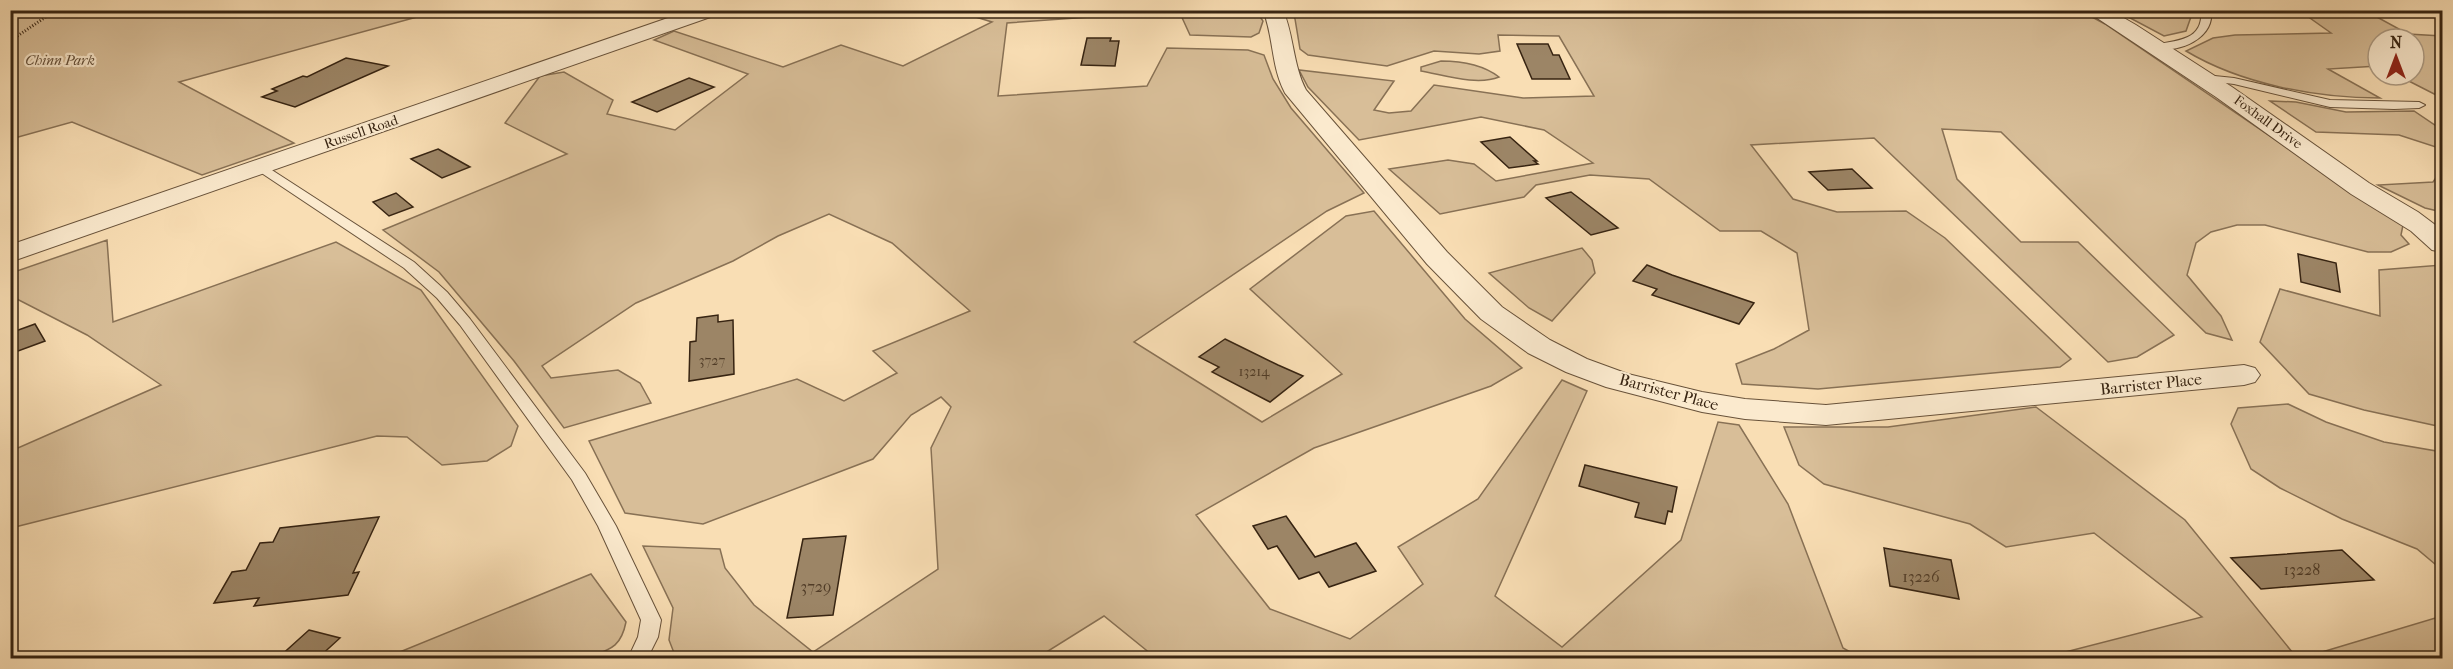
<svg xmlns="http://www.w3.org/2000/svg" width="2453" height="669" viewBox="0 0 2453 669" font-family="'IM FELL French Canon',serif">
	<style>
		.green { fill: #d8be98; stroke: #887155; stroke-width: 1.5 }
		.building { fill: #9c8566; stroke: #372412; stroke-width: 1.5 }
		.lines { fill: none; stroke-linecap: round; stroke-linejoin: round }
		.lane-casing { stroke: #68523a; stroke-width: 2 }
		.street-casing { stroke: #68523a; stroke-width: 2 }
		.path { stroke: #372412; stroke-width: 3; stroke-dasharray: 1 2; stroke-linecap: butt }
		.lane { fill: #fbeace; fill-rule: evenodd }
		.street { fill: #fbeace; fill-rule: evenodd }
		.labels { text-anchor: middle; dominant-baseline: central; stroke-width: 4.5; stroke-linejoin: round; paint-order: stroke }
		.far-park-label { font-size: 14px; font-style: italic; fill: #5f4a34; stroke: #fbeace }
		.far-street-label { font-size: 14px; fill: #372412; stroke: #fbeace }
		.number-label { font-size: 14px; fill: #503c27 }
		.street-label { font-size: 16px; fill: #372412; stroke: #fbeace }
		.near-number-label { font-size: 16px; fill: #503c27 }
	</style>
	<rect width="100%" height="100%" fill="#f9deb4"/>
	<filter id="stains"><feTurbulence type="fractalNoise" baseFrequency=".00333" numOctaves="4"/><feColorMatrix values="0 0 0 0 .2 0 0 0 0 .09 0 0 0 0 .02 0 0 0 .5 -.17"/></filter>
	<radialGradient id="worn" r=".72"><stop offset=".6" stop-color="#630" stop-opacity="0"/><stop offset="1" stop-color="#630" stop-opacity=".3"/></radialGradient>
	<!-- green -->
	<g class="green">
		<polygon points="10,11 11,10 439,11 179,82 294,143 202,175 72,122 11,139"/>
		<polygon points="956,11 1175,11 1007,23 998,96 1147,86 1167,48 1248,50 1264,55 1273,79 1291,108 1364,193 1327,211 1134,342 1262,422 1342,374 1250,289 1346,216 1374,211 1465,319 1522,368 1491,386 1314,448 1196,515 1270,609 1350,639 1423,584 1398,547 1478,499 1562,380 1587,391 1495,596 1562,647 1681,540 1718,422 1739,425 1788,504 1843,648 1861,658 1156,658 1104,616 1037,658 676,658 669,640 673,608 643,546 720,549 725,568 754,605 813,652 938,569 931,448 951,407 941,397 911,415 873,459 703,524 625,513 589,441 797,379 844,401 897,373 873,351 970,311 892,243 829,214 778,236 733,261 636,303 542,366 551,378 618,370 640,383 651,403 564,428 514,361 439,272 383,230 567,154 505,123 540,76 564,72 613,100 607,114 675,130 748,74 654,40 674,31 783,67 841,45 903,66 992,22"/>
		<polygon points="1179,11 1256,11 1263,21 1259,33 1251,37 1190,35"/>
		<polygon points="1291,11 2081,11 2105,24 2380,211 2403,225 2401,235 2409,244 2391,252 2368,252 2265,225 2237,225 2211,232 2196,243 2187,275 2221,316 2232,340 2206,333 2001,132 1942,129 1957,179 2021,242 2078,242 2174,335 2137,357 2108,362 1874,138 1751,145 1793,199 1837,212 1906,211 1945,238 2071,359 2060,367 1818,389 1742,384 1736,364 1774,349 1809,330 1797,253 1761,231 1720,231 1649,179 1590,175 1536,185 1524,197 1440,214 1389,169 1448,160 1474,164 1496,181 1593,163 1544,130 1481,117 1359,140 1308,87 1299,70 1394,81 1374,110 1389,113 1411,111 1434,85 1523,98 1594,96 1559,36 1498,35 1500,51 1479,54 1434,51 1387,66 1308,55 1300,49 1295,19"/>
		<polygon points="2117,11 2193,11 2186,31 2164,36"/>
		<path d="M 2300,11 L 2366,11 L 2408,34 L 2442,36 L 2442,98 L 2397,75 L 2414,75 L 2414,39 L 2378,39 L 2378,66 L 2328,69 L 2380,98 C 2316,98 2241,84 2186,51 L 2213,38 L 2235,35 L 2331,33 Z"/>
		<path d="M 1441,61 C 1462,61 1482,64 1499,77 C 1477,86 1444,75 1421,71 L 1421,67 Z"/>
		<polygon points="2270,101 2296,102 2346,112 2414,111 2442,130 2442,149 2399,135 2316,132"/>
		<polygon points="2442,169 2442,212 2425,208 2378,185 2433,182"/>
		<polygon points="107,240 113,322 336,242 421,290 518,426 511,446 487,461 442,465 407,437 377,436 11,528 11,451 161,385 87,335 11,296 11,273"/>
		<polygon points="1582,248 1592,260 1595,273 1552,321 1529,308 1489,273"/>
		<polygon points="2442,265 2442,427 2364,410 2309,394 2260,342 2280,289 2380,316 2379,270"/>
		<polygon points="2288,404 2326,422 2384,442 2442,452 2442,482 2440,489 2442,491 2442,570 2417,549 2342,519 2280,488 2251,469 2231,424 2238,408"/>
		<polygon points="2036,407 2185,520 2297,658 2042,658 2202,617 2094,533 2006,547 1970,524 1824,484 1799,465 1784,427 1888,427"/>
		<path d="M 591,574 L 626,622 C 621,647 611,649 588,658 L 385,658 Z"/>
		<polygon points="2442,616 2442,658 2302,658"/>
	</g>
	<!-- building -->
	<g class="building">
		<polygon points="1087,38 1111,38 1110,41 1119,41 1115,66 1081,65"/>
		<polygon points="1517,44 1548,44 1553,55 1559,55 1570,79 1532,79"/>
		<polygon points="346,58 388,66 295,107 262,97 277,91 272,89 303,76 307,77"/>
		<polygon points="689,78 714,87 657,112 632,102"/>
		<polygon points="1510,137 1537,161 1534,161 1538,164 1509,168 1481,142"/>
		<polygon points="438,149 470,167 442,178 411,159"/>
		<polygon points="1852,169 1872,188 1828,190 1809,172"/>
		<polygon points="1571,192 1618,228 1591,235 1546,198"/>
		<polygon points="396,193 413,207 389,216 373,202"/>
		<polygon points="2298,254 2336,263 2340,292 2301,282"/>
		<polygon points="1647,265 1672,275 1754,303 1739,324 1652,295 1657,289 1633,281"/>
		<polygon points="718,315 718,322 733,320 734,374 689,381 690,342 696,341 697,318"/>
		<polygon points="35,324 45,341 10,354 10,333"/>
		<polygon points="1225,339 1278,365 1303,376 1270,402 1212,372 1219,367 1199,357"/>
		<polygon points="1585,465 1677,487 1672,512 1668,511 1665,524 1635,517 1639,503 1579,486"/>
		<polygon points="1286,516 1315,557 1356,543 1376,571 1329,587 1319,572 1299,579 1277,546 1268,549 1253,526"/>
		<polygon points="379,517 353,573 359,572 348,595 254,606 259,598 214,603 232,572 246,570 260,543 273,542 280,528"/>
		<polygon points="846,536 833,615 787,618 803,539"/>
		<polygon points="1884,548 1951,560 1959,599 1890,586"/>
		<polygon points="2342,550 2374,580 2261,589 2231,558"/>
		<polygon points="309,630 340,638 318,658 278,658"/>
	</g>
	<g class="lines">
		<!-- lane casing -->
		<g class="lane-casing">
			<g id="lane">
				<path d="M 2201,10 L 2211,10 C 2215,39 2179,53 2154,49 L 2154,45 C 2177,40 2204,41 2201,10 Z"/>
				<polygon points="2205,75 2234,78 2330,100 2419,102 2425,105 2419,108 2394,109 2330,107 2234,84 2201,80 2201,76"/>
				<polygon points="261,163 414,262 447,292 470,319 585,473 616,526 661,620 658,637 648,657 637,658 631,652 638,637 641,620 598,526 572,480 460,325 437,298 404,268 257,170 255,167 257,164"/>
			</g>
		</g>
		<!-- street casing -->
		<g class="street-casing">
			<g id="street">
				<polygon points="691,10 722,10 719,14 10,262 10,245"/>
				<path d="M 1263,10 L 1283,10 C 1294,36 1293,65 1306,90 L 1447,252 L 1502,307 L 1550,340 L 1587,359 L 1628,374 L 1702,392 L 1745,399 L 1826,405 L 2244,365 L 2255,368 L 2260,375 L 2255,382 L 2244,385 L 1826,425 L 1745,419 L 1702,412 L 1606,387 L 1566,372 L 1528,353 L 1481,319 L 1427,264 L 1285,93 C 1271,67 1274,38 1263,10 Z"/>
				<polygon points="2085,10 2110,10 2136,25 2232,87 2369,183 2418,212 2442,230 2442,252 2432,250 2411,231 2351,194 2216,97"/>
			</g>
		</g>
		<!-- path -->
		<polyline class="path" points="10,41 56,10"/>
		<!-- lane -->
		<use href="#lane" class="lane"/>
		<!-- street -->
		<use href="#street" class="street"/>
	</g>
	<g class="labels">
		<!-- far-park labels -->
		<g class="far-park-label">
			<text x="60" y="60">Chinn Park</text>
		</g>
		<!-- far-street labels -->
		<g class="far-street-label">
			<text transform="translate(2268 122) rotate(36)">Foxhall Drive</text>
			<text transform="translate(361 132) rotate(-19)">Russell Road</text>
		</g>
		<!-- number labels -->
		<g class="number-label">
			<text x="712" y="360">3727</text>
			<text x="1254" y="371">13214</text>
		</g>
		<!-- street labels -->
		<g class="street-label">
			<text transform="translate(2151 384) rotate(-6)">Barrister Place</text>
			<text transform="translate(1669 392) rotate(15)">Barrister Place</text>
		</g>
		<!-- near-number labels -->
		<g class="near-number-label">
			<text x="2302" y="569">13228</text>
			<text x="1921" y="576">13226</text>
			<text x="816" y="586">3729</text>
		</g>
	</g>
	<!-- margin -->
	<rect width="2453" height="669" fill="none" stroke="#f9deb4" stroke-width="36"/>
	<rect x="12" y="12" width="2429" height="645" fill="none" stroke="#372412" stroke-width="3"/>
	<rect x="18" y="18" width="2417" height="633" fill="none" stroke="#372412" stroke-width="1.5"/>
	<!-- north arrow -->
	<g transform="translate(2396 57)"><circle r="28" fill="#fbeace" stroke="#ad9b83" stroke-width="1.5"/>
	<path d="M0-4.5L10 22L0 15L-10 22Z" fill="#8f2418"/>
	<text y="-9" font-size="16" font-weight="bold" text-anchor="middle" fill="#372412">N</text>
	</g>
	<rect width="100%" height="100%" filter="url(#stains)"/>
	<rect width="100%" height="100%" fill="url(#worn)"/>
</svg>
